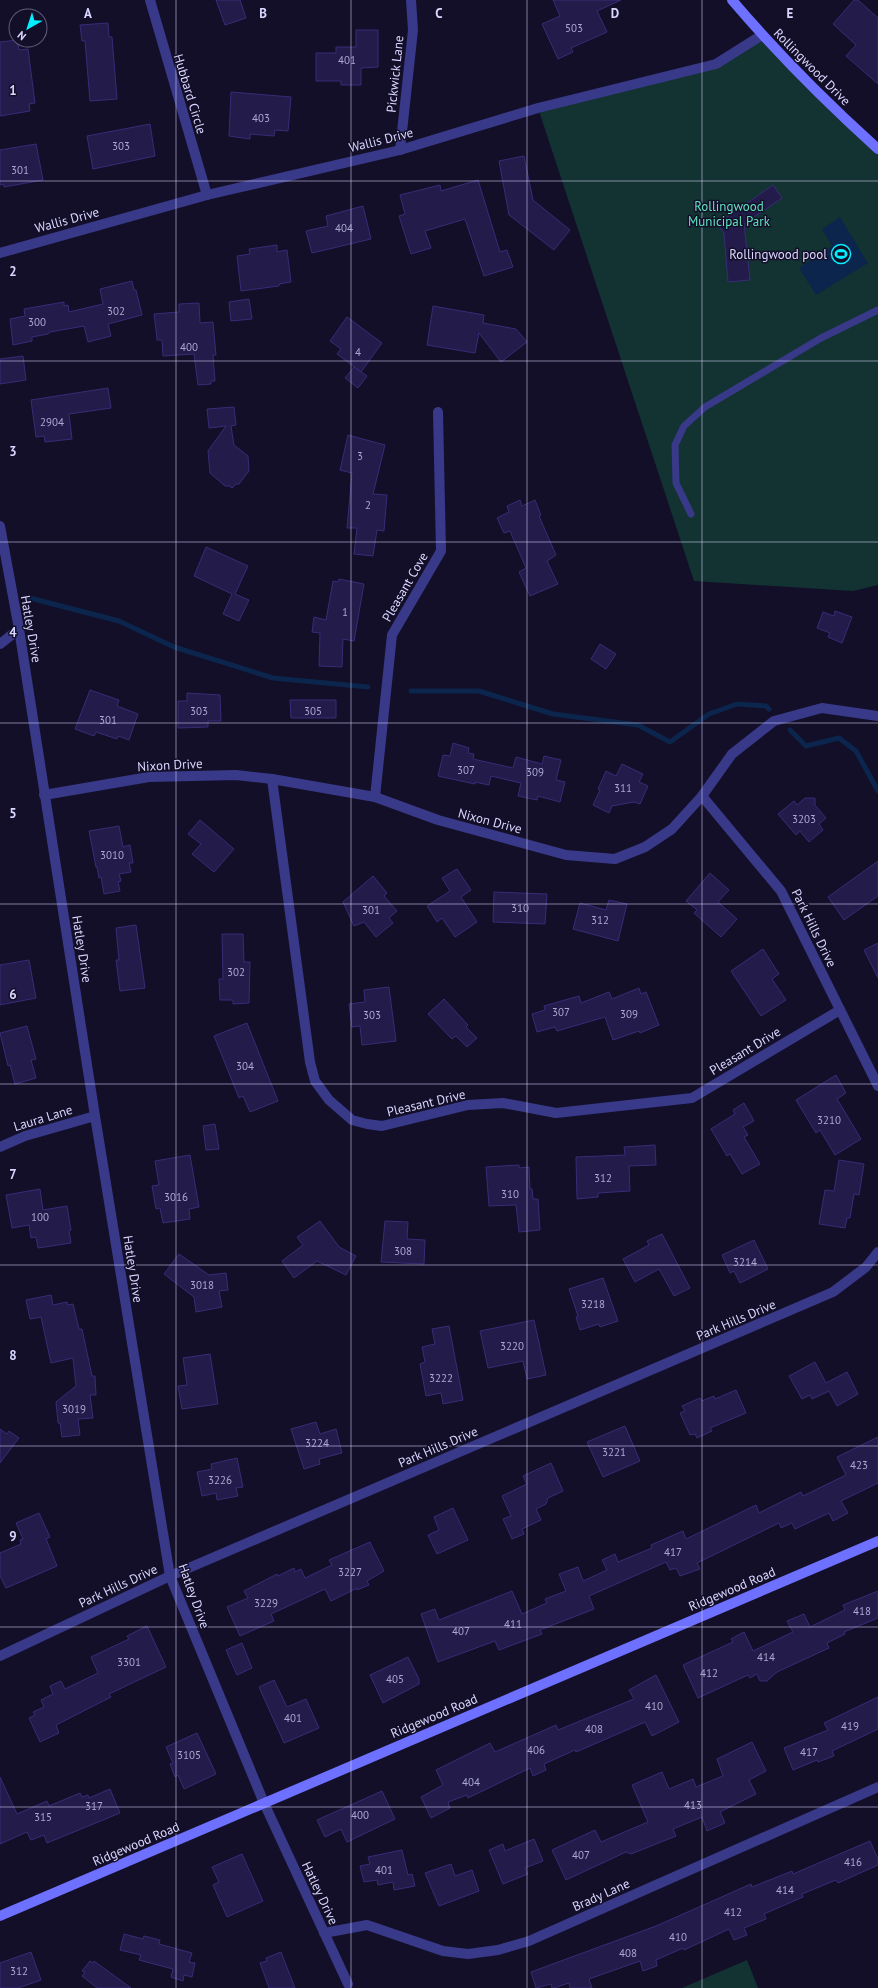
<svg xmlns="http://www.w3.org/2000/svg" width="878" height="1988" viewBox="0 0 878 1988" font-family="'PT Sans',sans-serif">
	<style>
		.green { fill: #123331 }
		.water { fill: #0b254c }
		.lines { fill: none; stroke-linecap: round; stroke-linejoin: round }
		.stream { stroke: #0b254c; stroke-width: 5 }
		.building { fill: #231b4a; stroke: #382c77 }
		.lane { stroke: #393989; stroke-width: 7 }
		.street { stroke: #393989; stroke-width: 10 }
		.secondary { stroke: #6e70ff; stroke-width: 10 }
		.grid { fill: none; stroke: #dad7ff; stroke-width: 1; stroke-opacity: 0.55 }
		.labels { text-anchor: middle; dominant-baseline: central; stroke-width: 3; stroke-linejoin: round; paint-order: stroke }
		.number-label { font-size: 11px; fill: #aca8d2 }
		.street-label { font-size: 13px; fill: #dad7ff; stroke: #130f29 }
		.park-label { font-size: 13px; fill: #5fe3bd; stroke: #130f29 }
		.poi-label { font-size: 13px; fill: #dad7ff; stroke: #130f29; text-anchor: end }
		.grid-label { font-size: 13px; text-anchor: middle; font-weight: bold; fill: #dad7ff; stroke: #130f29; stroke-width: 3; stroke-linejoin: round; paint-order: stroke }
	</style>
	<rect width="100%" height="100%" fill="#130f29"/>
	<!-- green -->
	<g class="green">
		<polygon points="762,35 878,147 878,585 853,591 694,581 538,108 716,64"/>
		<polygon points="747,1960 758,1988 682,1988"/>
	</g>
	<!-- water -->
	<polygon class="water" points="840,217 868,263 816,295 799,268 832,246 822,229"/>
	<g class="lines">
		<!-- stream -->
		<g class="stream">
			<polyline points="26,597 119,621 174,647 273,678 368,687"/>
			<polyline points="411,691 479,691 553,714 638,725 670,742 709,714 737,704 766,706 769,709"/>
			<polyline points="790,730 806,746 839,738 856,751 878,791"/>
		</g>
	</g>
	<!-- building -->
	<g class="building">
		<polygon points="216,0 240,0 246,18 225,25"/>
		<polygon points="553,0 621,0 597,11 607,32 571,48 573,52 558,59 542,24 560,16"/>
		<polygon points="854,0 858,0 878,18 878,84 846,56 856,45 833,24"/>
		<polygon points="108,23 109,37 112,37 117,99 90,101 85,41 82,41 80,25"/>
		<polygon points="356,30 378,30 378,67 361,68 361,85 341,85 341,81 316,81 316,53 336,53 336,47 356,47"/>
		<polygon points="17,40 19,50 28,49 35,103 29,104 30,111 0,116 0,42"/>
		<polygon points="231,92 291,97 288,131 275,130 274,136 250,134 250,139 229,136"/>
		<polygon points="150,124 155,156 93,169 87,136"/>
		<polygon points="36,144 43,180 4,187 4,184 0,185 0,150"/>
		<polygon points="524,156 533,200 570,230 554,250 509,215 499,161"/>
		<polygon points="478,180 500,252 507,250 513,267 484,276 465,219 425,231 431,248 411,254 399,216 405,214 400,195 440,185 441,191"/>
		<polygon points="773,185 782,198 744,224 750,280 728,282 724,233 717,224"/>
		<polygon points="363,206 371,239 312,253 306,231 328,226 326,216"/>
		<polygon points="277,245 277,252 287,250 291,282 279,284 279,286 241,291 237,256 250,254 249,249"/>
		<polygon points="132,281 134,290 136,290 142,315 108,324 111,336 88,342 84,326 50,332 48,334 32,337 32,341 13,345 10,319 25,316 24,309 64,302 64,306 68,305 69,312 103,304 100,289"/>
		<polygon points="249,299 252,319 231,321 229,302"/>
		<polygon points="199,303 200,323 213,322 216,355 213,355 215,381 211,381 211,384 198,385 194,354 163,356 162,340 157,340 156,330 154,314 179,312 179,304"/>
		<polygon points="433,306 484,315 483,323 516,329 527,342 501,362 479,333 475,353 427,345"/>
		<polygon points="347,317 382,343 361,372 337,354 341,349 330,341"/>
		<polygon points="23,356 26,380 0,384 0,359"/>
		<polygon points="354,367 367,376 358,388 345,378"/>
		<polygon points="108,388 111,408 69,414 72,439 45,442 44,436 36,437 31,400"/>
		<polygon points="234,407 236,425 231,426 234,445 248,456 249,471 239,484 236,484 232,488 229,486 225,486 210,473 208,451 226,426 209,428 207,409"/>
		<polygon points="348,435 385,445 373,494 387,495 384,531 377,530 373,556 354,554 357,528 347,528 352,473 340,470"/>
		<polygon points="520,500 522,506 535,500 541,515 539,516 556,555 547,561 558,584 530,596 519,572 526,568 510,531 504,533 497,518 509,512 507,506"/>
		<polygon points="206,547 248,566 235,594 249,600 239,621 223,614 232,594 194,576"/>
		<polygon points="339,579 364,584 354,641 343,639 342,667 319,666 320,633 312,632 314,617 326,620 333,581 338,582"/>
		<polygon points="835,611 852,617 842,643 828,637 830,633 817,628 823,612 834,616"/>
		<polygon points="600,644 616,654 606,669 591,659"/>
		<polygon points="90,690 119,700 117,706 138,714 129,740 118,736 117,739 96,732 94,736 75,729"/>
		<polygon points="187,693 220,695 221,721 208,721 208,727 178,728 178,701 187,701"/>
		<polygon points="290,700 336,700 336,718 291,718"/>
		<polygon points="453,743 469,748 468,753 474,754 473,759 513,768 516,757 542,764 544,756 561,760 556,780 565,782 560,802 538,796 537,800 518,796 521,783 491,776 489,785 475,782 475,784 438,776 443,755 450,756"/>
		<polygon points="622,764 643,774 639,782 648,786 640,804 634,802 612,806 609,813 593,805 600,790 598,789 606,771 616,776"/>
		<polygon points="805,798 815,798 815,805 826,818 819,824 823,830 809,842 800,831 796,835 778,814 794,801 797,805"/>
		<polygon points="200,820 234,849 214,872 192,854 201,844 188,834"/>
		<polygon points="119,826 123,847 130,845 133,863 129,863 131,872 119,874 121,881 118,882 120,891 104,894 101,877 99,878 97,867 96,867 89,831"/>
		<polygon points="878,861 878,896 844,920 828,897"/>
		<polygon points="457,869 471,890 461,897 477,922 455,937 442,918 437,922 427,906 450,891 442,878"/>
		<polygon points="710,873 729,890 718,902 737,919 721,937 694,913 697,910 686,901"/>
		<polygon points="373,876 387,893 384,896 397,911 389,918 393,923 376,937 364,922 354,926 343,902"/>
		<polygon points="494,892 547,894 545,924 493,922"/>
		<polygon points="609,900 627,904 618,941 573,929 580,903 606,910"/>
		<polygon points="136,925 145,988 120,991 116,960 119,960 116,928"/>
		<polygon points="222,934 243,934 244,962 250,962 249,1003 233,1004 233,1000 220,1000 219,979 223,979"/>
		<polygon points="878,943 878,978 864,950"/>
		<polygon points="763,949 779,974 772,979 786,1000 761,1016 731,971"/>
		<polygon points="29,960 36,998 0,1005 0,965"/>
		<polygon points="389,987 396,1041 362,1045 360,1026 352,1027 349,1004 365,1002 364,990"/>
		<polygon points="639,988 641,994 646,992 659,1025 640,1033 639,1031 613,1040 605,1017 557,1031 555,1027 537,1032 532,1014 545,1010 544,1006 579,996 581,1003 609,992 612,999"/>
		<polygon points="444,999 468,1025 466,1027 477,1038 467,1047 456,1036 452,1039 428,1014"/>
		<polygon points="247,1023 278,1101 250,1112 243,1096 239,1098 214,1036"/>
		<polygon points="27,1026 36,1059 31,1060 36,1078 15,1084 10,1065 8,1066 0,1033"/>
		<polygon points="836,1075 846,1093 837,1099 861,1139 835,1155 820,1130 816,1133 796,1100"/>
		<polygon points="744,1103 754,1121 743,1127 748,1135 744,1137 760,1164 742,1174 730,1154 727,1156 711,1129 735,1114 733,1110"/>
		<polygon points="215,1124 219,1149 206,1150 203,1126"/>
		<polygon points="655,1145 656,1165 629,1166 630,1191 598,1193 598,1197 577,1199 576,1157 625,1155 624,1147"/>
		<polygon points="190,1155 199,1207 189,1209 190,1219 163,1223 160,1208 156,1209 152,1186 159,1185 155,1161"/>
		<polygon points="839,1160 864,1164 859,1195 854,1194 850,1218 847,1218 845,1228 819,1224 825,1190 834,1191"/>
		<polygon points="519,1165 519,1168 529,1167 530,1189 532,1189 533,1199 538,1199 540,1230 519,1232 516,1205 489,1206 486,1167"/>
		<polygon points="40,1189 43,1210 67,1206 71,1230 69,1231 71,1243 38,1248 36,1237 31,1238 29,1225 12,1228 6,1195"/>
		<polygon points="320,1221 339,1247 356,1256 346,1275 317,1261 294,1278 282,1261 303,1245 297,1237"/>
		<polygon points="385,1221 408,1222 407,1239 425,1240 424,1264 381,1262"/>
		<polygon points="662,1234 690,1288 674,1296 659,1269 635,1282 623,1259 649,1245 647,1241"/>
		<polygon points="754,1240 768,1269 740,1283 734,1271 730,1273 722,1255"/>
		<polygon points="179,1254 209,1275 226,1273 228,1290 219,1291 222,1307 196,1312 194,1297 164,1274"/>
		<polygon points="603,1278 618,1321 600,1327 599,1324 580,1330 576,1317 578,1316 569,1289"/>
		<polygon points="51,1295 53,1305 67,1302 68,1305 73,1304 79,1329 82,1329 92,1376 95,1376 96,1395 90,1395 93,1418 78,1419 80,1435 62,1437 60,1423 58,1423 56,1402 76,1386 73,1358 51,1363 41,1317 30,1319 26,1300"/>
		<polygon points="534,1320 546,1375 527,1379 523,1361 488,1368 480,1331"/>
		<polygon points="449,1326 463,1400 443,1404 441,1393 426,1396 420,1364 425,1362 422,1347 435,1344 432,1329"/>
		<polygon points="210,1354 218,1404 182,1409 178,1386 187,1385 183,1358"/>
		<polygon points="815,1362 826,1383 847,1372 858,1394 837,1406 829,1391 812,1399 810,1395 802,1399 789,1376"/>
		<polygon points="736,1390 746,1413 710,1428 712,1431 697,1438 695,1434 690,1435 680,1413 685,1411 682,1406 700,1398 702,1401 714,1396 715,1399"/>
		<polygon points="316,1422 320,1434 336,1429 342,1453 319,1459 320,1464 304,1469 291,1429"/>
		<polygon points="625,1426 640,1461 603,1477 587,1442"/>
		<polygon points="0,1429 7,1434 9,1431 19,1438 0,1463"/>
		<polygon points="878,1437 878,1483 841,1501 848,1513 833,1521 829,1513 795,1529 792,1523 781,1528 779,1523 697,1563 700,1569 680,1576 676,1568 670,1570 666,1562 589,1596 594,1609 540,1630 542,1634 499,1650 495,1641 438,1662 421,1614 435,1609 439,1620 512,1591 522,1614 547,1603 545,1599 566,1591 559,1574 578,1567 583,1581 607,1570 602,1560 615,1554 618,1562 652,1548 651,1545 683,1531 686,1539 756,1505 759,1513 801,1492 803,1496 846,1475 837,1457"/>
		<polygon points="237,1458 243,1487 236,1488 238,1496 217,1500 216,1493 202,1496 197,1472 212,1469 211,1464"/>
		<polygon points="551,1463 563,1491 548,1498 546,1504 536,1509 541,1520 522,1529 524,1534 512,1539 503,1519 511,1516 502,1496 527,1484 523,1476"/>
		<polygon points="453,1508 468,1540 437,1554 428,1535 439,1530 434,1517"/>
		<polygon points="39,1513 50,1537 46,1539 57,1566 6,1588 0,1576 0,1553 21,1544 20,1540 23,1539 16,1523"/>
		<polygon points="370,1542 384,1571 367,1581 369,1585 357,1590 357,1588 331,1601 325,1589 271,1614 274,1621 240,1636 227,1607 248,1598 244,1591 277,1574 278,1576 294,1568 295,1572 301,1569 305,1578 332,1565 329,1560"/>
		<polygon points="878,1591 878,1618 844,1632 845,1634 827,1643 829,1648 777,1672 767,1681 760,1681 757,1674 750,1678 748,1675 698,1698 683,1665 733,1642 731,1639 744,1632 753,1651 793,1632 787,1621 804,1614 810,1627 845,1610 843,1605"/>
		<polygon points="147,1626 166,1667 109,1694 111,1697 56,1725 59,1733 40,1742 29,1718 35,1715 33,1712 44,1707 41,1700 53,1694 50,1686 61,1681 65,1689 98,1673 91,1657 129,1639 127,1636"/>
		<polygon points="242,1643 252,1668 237,1675 226,1650"/>
		<polygon points="408,1657 419,1679 419,1684 383,1703 370,1675"/>
		<polygon points="656,1675 679,1722 652,1736 645,1722 576,1752 575,1750 544,1764 546,1770 533,1776 530,1768 468,1798 467,1795 448,1802 450,1808 431,1818 421,1797 443,1785 436,1770 490,1743 495,1752 556,1725 558,1730 634,1699 629,1690"/>
		<polygon points="274,1680 287,1707 306,1699 319,1728 284,1743 259,1687"/>
		<polygon points="878,1697 878,1729 832,1751 834,1756 818,1762 817,1760 793,1770 784,1748 828,1730 824,1723"/>
		<polygon points="197,1733 216,1774 184,1789 178,1775 175,1777 170,1764 173,1763 166,1747"/>
		<polygon points="752,1742 766,1771 749,1780 756,1794 720,1812 725,1823 707,1831 702,1817 673,1829 676,1836 631,1854 626,1852 566,1880 552,1850 595,1830 601,1842 648,1822 632,1785 662,1772 669,1789 693,1779 696,1787 723,1776 717,1759"/>
		<polygon points="0,1777 17,1814 47,1801 49,1806 80,1793 82,1797 88,1795 89,1798 110,1789 120,1813 47,1843 44,1835 31,1840 27,1832 0,1844"/>
		<polygon points="382,1791 395,1819 347,1842 341,1829 325,1837 317,1820"/>
		<polygon points="534,1839 543,1861 525,1868 528,1874 503,1884 489,1850 503,1844 505,1851"/>
		<polygon points="870,1841 878,1859 878,1865 838,1883 836,1880 802,1894 803,1897 764,1914 766,1919 744,1928 747,1935 734,1940 729,1929 684,1950 683,1948 656,1960 657,1966 643,1971 640,1961 589,1979 592,1988 570,1988 569,1983 554,1988 552,1988 551,1984 536,1988 531,1972 656,1926 751,1884 752,1887 792,1871 793,1874"/>
		<polygon points="402,1850 408,1875 412,1874 415,1886 394,1890 393,1882 378,1885 377,1880 364,1882 360,1866 370,1864 368,1857"/>
		<polygon points="242,1854 263,1901 227,1917 213,1885 219,1882 212,1867"/>
		<polygon points="451,1864 455,1876 472,1870 479,1891 439,1906 425,1873"/>
		<polygon points="124,1934 143,1939 144,1936 160,1940 159,1944 192,1953 189,1962 195,1963 192,1977 184,1975 183,1981 171,1977 173,1969 139,1960 141,1955 120,1950"/>
		<polygon points="31,1952 41,1980 18,1988 0,1988 0,1963"/>
		<polygon points="281,1952 295,1988 269,1988 260,1963 267,1961 266,1958"/>
		<polygon points="90,1961 93,1963 94,1961 131,1988 97,1988 82,1976 85,1972 82,1971"/>
	</g>
	<g class="lines">
		<!-- lane -->
		<polyline class="lane" points="691,514 676,483 675,445 684,426 705,407 821,338 878,310"/>
		<!-- street -->
		<g class="street">
			<polyline points="150,0 207,195"/>
			<polyline points="400,150 413,30 411,0"/>
			<polyline points="0,253 207,195 400,150 538,108 716,64 762,35"/>
			<polyline points="0,526 19,629 95,1116 170,1576 264,1803 348,1984"/>
			<polyline points="0,644 19,629"/>
			<polyline points="272,779 310,1062 315,1081 329,1100 352,1120 367,1124 382,1126 468,1105 503,1103 556,1113 692,1098 840,1010"/>
			<polyline points="44,795 149,777 236,775 272,779 375,797 438,820 566,855 615,859 645,847 672,829 702,796 732,754 774,721 822,708 878,716"/>
			<polyline points="702,796 781,891 878,1086"/>
			<polyline points="375,797 392,635 441,551 438,412"/>
			<polyline points="0,1147 25,1136 95,1116"/>
			<polyline points="0,1656 170,1576 833,1292 866,1267 878,1252"/>
			<polyline points="324,1933 367,1925 443,1951 468,1954 498,1950 529,1941 878,1787"/>
		</g>
		<!-- secondary -->
		<g class="secondary">
			<path d="M 732,0 C 777,53 826,102 878,149"/>
			<polyline points="0,1916 878,1541"/>
		</g>
	</g>
	<!-- grid -->
	<path class="grid" d="M 176,0 L 176,1988M 351,0 L 351,1988M 527,0 L 527,1988M 702,0 L 702,1988M 0,181 L 878,181M 0,361 L 878,361M 0,542 L 878,542M 0,723 L 878,723M 0,904 L 878,904M 0,1084 L 878,1084M 0,1265 L 878,1265M 0,1446 L 878,1446M 0,1627 L 878,1627M 0,1807 L 878,1807"/>
	<!-- icons -->
	<defs>
		<g id="stadium-ring" transform="scale(1)"><circle r="9.5" fill="#130f29" stroke="#03efff" stroke-width="1.5"/><path d="M0-5a6.5 5 0 1 0 0 10a6.5 5 0 1 0 0-10ZM-3.5-1.8h7v3.6h-7Z" fill="#03efff"/></g>
	</defs>
	<g fill-rule="evenodd">
		<use href="#stadium-ring" x="841" y="254"/>
	</g>
	<g class="labels">
		<!-- number labels -->
		<g class="number-label">
			<text x="574" y="28">503</text>
			<text x="347" y="60">401</text>
			<text x="261" y="118">403</text>
			<text x="121" y="146">303</text>
			<text x="20" y="170">301</text>
			<text x="344" y="228">404</text>
			<text x="116" y="311">302</text>
			<text x="37" y="322">300</text>
			<text x="189" y="347">400</text>
			<text x="358" y="352">4</text>
			<text x="52" y="422">2904</text>
			<text x="360" y="456">3</text>
			<text x="368" y="505">2</text>
			<text x="345" y="612">1</text>
			<text x="199" y="711">303</text>
			<text x="313" y="711">305</text>
			<text x="108" y="720">301</text>
			<text x="466" y="770">307</text>
			<text x="535" y="772">309</text>
			<text x="623" y="788">311</text>
			<text x="804" y="819">3203</text>
			<text x="112" y="855">3010</text>
			<text x="520" y="908">310</text>
			<text x="371" y="910">301</text>
			<text x="600" y="920">312</text>
			<text x="236" y="972">302</text>
			<text x="561" y="1012">307</text>
			<text x="629" y="1014">309</text>
			<text x="372" y="1015">303</text>
			<text x="245" y="1066">304</text>
			<text x="829" y="1120">3210</text>
			<text x="603" y="1178">312</text>
			<text x="510" y="1194">310</text>
			<text x="176" y="1197">3016</text>
			<text x="40" y="1217">100</text>
			<text x="403" y="1251">308</text>
			<text x="745" y="1262">3214</text>
			<text x="202" y="1285">3018</text>
			<text x="593" y="1304">3218</text>
			<text x="512" y="1346">3220</text>
			<text x="441" y="1378">3222</text>
			<text x="74" y="1409">3019</text>
			<text x="317" y="1443">3224</text>
			<text x="614" y="1452">3221</text>
			<text x="859" y="1465">423</text>
			<text x="220" y="1480">3226</text>
			<text x="673" y="1552">417</text>
			<text x="350" y="1572">3227</text>
			<text x="266" y="1603">3229</text>
			<text x="862" y="1611">418</text>
			<text x="513" y="1624">411</text>
			<text x="461" y="1631">407</text>
			<text x="766" y="1657">414</text>
			<text x="129" y="1662">3301</text>
			<text x="709" y="1673">412</text>
			<text x="395" y="1679">405</text>
			<text x="654" y="1706">410</text>
			<text x="293" y="1718">401</text>
			<text x="850" y="1726">419</text>
			<text x="594" y="1729">408</text>
			<text x="536" y="1750">406</text>
			<text x="809" y="1752">417</text>
			<text x="189" y="1755">3105</text>
			<text x="471" y="1782">404</text>
			<text x="693" y="1805">413</text>
			<text x="94" y="1806">317</text>
			<text x="360" y="1815">400</text>
			<text x="43" y="1817">315</text>
			<text x="581" y="1855">407</text>
			<text x="853" y="1862">416</text>
			<text x="384" y="1870">401</text>
			<text x="785" y="1890">414</text>
			<text x="733" y="1912">412</text>
			<text x="678" y="1937">410</text>
			<text x="628" y="1953">408</text>
			<text x="19" y="1971">312</text>
		</g>
		<!-- street labels -->
		<g class="street-label">
			<text transform="translate(812 67) rotate(45)">Rollingwood Drive</text>
			<text transform="translate(395 74) rotate(-84)">Pickwick Lane</text>
			<text transform="translate(190 94) rotate(73)">Hubbard Circle</text>
			<text transform="translate(381 140) rotate(-14)">Wallis Drive</text>
			<text transform="translate(67 220) rotate(-15)">Wallis Drive</text>
			<text transform="translate(405 587) rotate(-60)">Pleasant Cove</text>
			<text transform="translate(31 629) rotate(80)">Hatley Drive</text>
			<text transform="translate(170 765) rotate(-3)">Nixon Drive</text>
			<text transform="translate(490 821) rotate(15)">Nixon Drive</text>
			<text transform="translate(814 928) rotate(64)">Park Hills Drive</text>
			<text transform="translate(82 949) rotate(81)">Hatley Drive</text>
			<text transform="translate(745 1051) rotate(-31)">Pleasant Drive</text>
			<text transform="translate(426 1103) rotate(-13)">Pleasant Drive</text>
			<text transform="translate(43 1118) rotate(-17)">Laura Lane</text>
			<text transform="translate(133 1269) rotate(81)">Hatley Drive</text>
			<text transform="translate(736 1320) rotate(-23)">Park Hills Drive</text>
			<text transform="translate(438 1447) rotate(-23)">Park Hills Drive</text>
			<text transform="translate(118 1586) rotate(-25)">Park Hills Drive</text>
			<text transform="translate(732 1589) rotate(-23)">Ridgewood Road</text>
			<text transform="translate(194 1596) rotate(70)">Hatley Drive</text>
			<text transform="translate(434 1716) rotate(-23)">Ridgewood Road</text>
			<text transform="translate(136 1844) rotate(-23)">Ridgewood Road</text>
			<text transform="translate(320 1893) rotate(65)">Hatley Drive</text>
			<text transform="translate(601 1895) rotate(-24)">Brady Lane</text>
		</g>
		<!-- park labels -->
		<g class="park-label">
			<text x="729" y="206">Rollingwood<tspan x="729" dy="15">Municipal Park</tspan></text>
		</g>
		<!-- poi labels -->
		<g class="poi-label">
			<text x="827" y="254">Rollingwood pool</text>
		</g>
	</g>
	<g class="grid-label">
		<text x="88" y="18">A</text>
		<text x="263" y="18">B</text>
		<text x="439" y="18">C</text>
		<text x="615" y="18">D</text>
		<text x="790" y="18">E</text>
		<text x="13" y="95">1</text>
		<text x="13" y="276">2</text>
		<text x="13" y="456">3</text>
		<text x="13" y="637">4</text>
		<text x="13" y="818">5</text>
		<text x="13" y="999">6</text>
		<text x="13" y="1179">7</text>
		<text x="13" y="1360">8</text>
		<text x="13" y="1541">9</text>
	</g>
	<!-- north arrow -->
	<g transform="translate(28 28) rotate(219)"><circle r="19" fill="#130f29" stroke="#635f7f"/>
	<path d="M0-3L7 15L0 10L-7 15Z" fill="#03efff"/>
	<text y="-6" font-size="11" font-weight="bold" text-anchor="middle" fill="#dad7ff">N</text>
	</g>
</svg>
